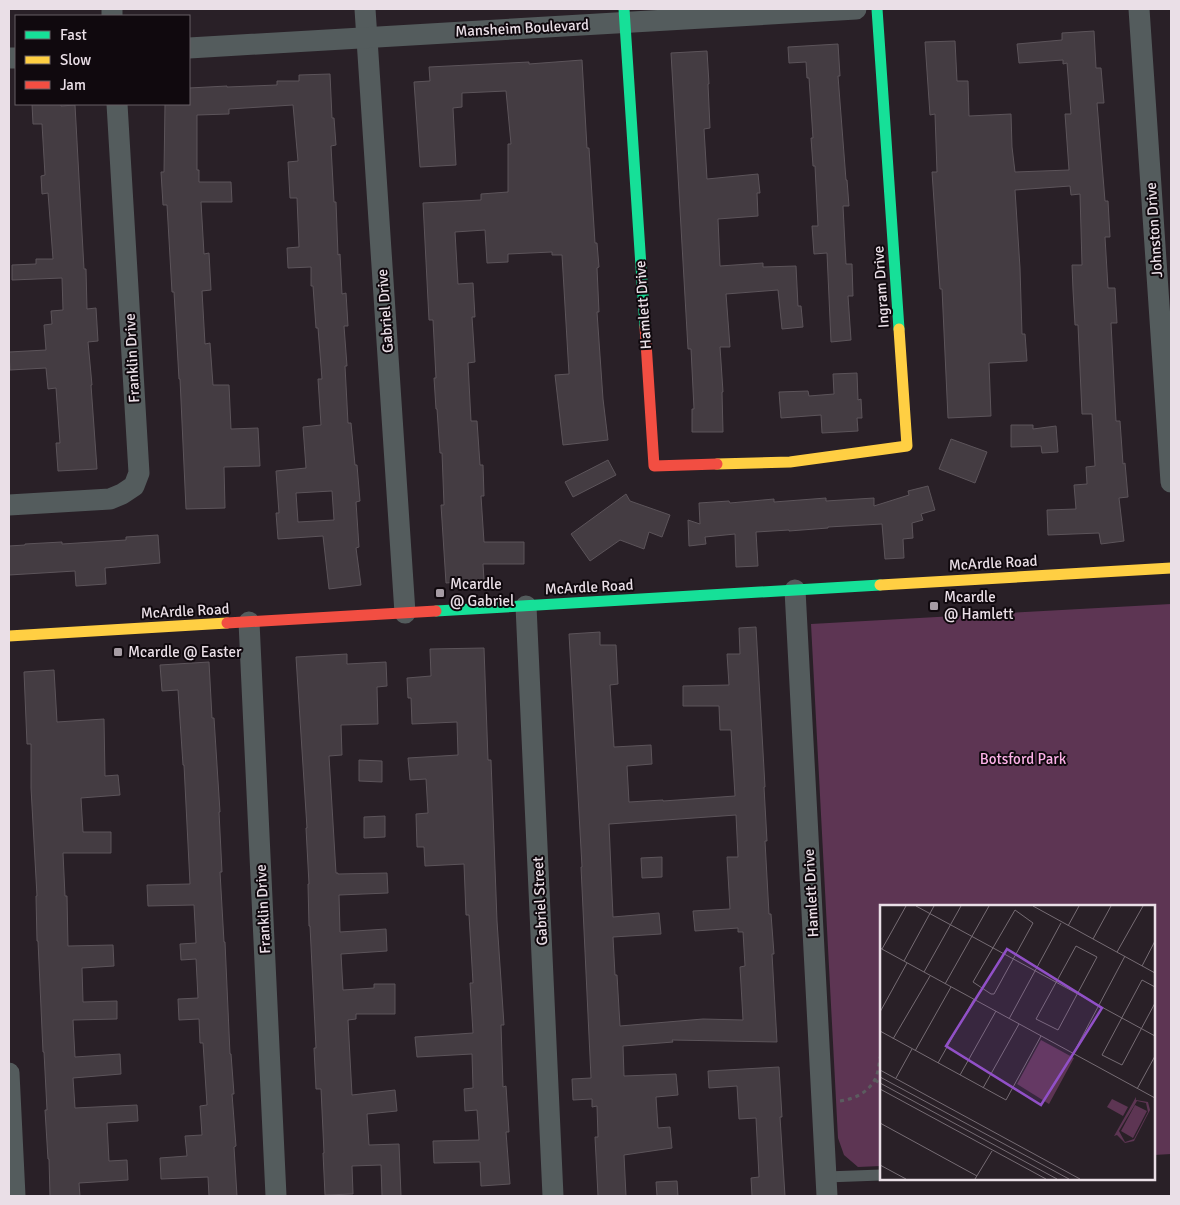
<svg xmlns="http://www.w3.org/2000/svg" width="1180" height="1205" viewBox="0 0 1180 1205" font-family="Signika,sans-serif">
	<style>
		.green { fill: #5d3553 }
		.building { fill: #443c42; stroke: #5c545a; fill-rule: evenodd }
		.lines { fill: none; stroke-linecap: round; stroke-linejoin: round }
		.path { stroke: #5b5c5f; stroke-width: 3; stroke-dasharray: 4 4; stroke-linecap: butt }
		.lane { stroke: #545c5d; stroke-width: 11 }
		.street { stroke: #545c5d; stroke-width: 21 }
		.fast { stroke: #16e098; stroke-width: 11 }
		.slow { stroke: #ffcf43; stroke-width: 11 }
		.jam { stroke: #f24e42; stroke-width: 11 }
		.poi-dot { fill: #a69ca4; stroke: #10090e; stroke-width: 2 }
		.labels { text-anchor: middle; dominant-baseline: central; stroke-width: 4; stroke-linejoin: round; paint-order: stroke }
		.street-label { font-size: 15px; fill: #eadfe7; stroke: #10090e }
		.poi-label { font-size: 15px; fill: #eadfe7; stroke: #10090e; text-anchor: start }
		.park-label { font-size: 15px; fill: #fcb1e7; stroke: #10090e }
		.inset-road { fill: none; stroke: #766c74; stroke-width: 1 }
		.view { fill: #9150c7; fill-opacity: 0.15; stroke: #9150c7; stroke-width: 2.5 }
		.inset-edge { fill: none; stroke: #eadfe7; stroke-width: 2.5 }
	</style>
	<rect width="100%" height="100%" fill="#292027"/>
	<!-- green -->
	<polygon class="green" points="1171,604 1171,1154 1154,1155 1154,906 881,906 881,1166 858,1167 844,1155 838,1138 811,624"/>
	<!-- building -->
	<g class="building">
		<polygon points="1094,31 1096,68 1101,68 1104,103 1097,103 1105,201 1108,201 1110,237 1105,237 1108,288 1115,288 1117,323 1111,323 1116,421 1120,421 1123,464 1125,463 1128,497 1119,498 1124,541 1101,544 1099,533 1048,535 1047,510 1076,509 1074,485 1087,484 1086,467 1095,466 1092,414 1082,414 1078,325 1075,325 1073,290 1072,265 1082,265 1080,194 1071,195 1070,186 1015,190 1020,268 1022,334 1025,334 1027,361 989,363 991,416 948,418 942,289 940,289 932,172 937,172 935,114 930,115 925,42 955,41 957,81 968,81 969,116 1011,114 1012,147 1015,172 1069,170 1065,114 1071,114 1067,63 1063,64 1063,60 1019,63 1017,44 1062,40 1062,33"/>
		<polygon points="838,44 840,76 838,76 846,180 847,180 849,206 843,206 846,264 852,264 853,296 848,296 851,340 831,342 827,253 814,254 812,226 818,226 815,166 813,166 811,138 813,138 809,78 807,78 806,62 789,63 788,47"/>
		<polygon points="707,51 709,84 708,84 710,128 704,129 707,179 758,174 760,193 757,193 758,216 718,219 720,266 763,263 763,267 796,266 798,306 801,306 803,327 782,329 778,290 726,294 730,347 720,347 723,392 722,392 723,432 692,432 692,409 694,409 691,349 688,349 671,53"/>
		<polygon points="582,60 587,148 589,148 595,243 597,243 599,267 597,268 599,312 597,312 603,399 608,440 563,445 555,375 569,374 562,255 552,255 552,252 508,254 508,262 487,263 485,230 455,232 458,284 473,283 475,317 472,317 475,362 468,363 471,421 477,421 480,465 483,465 484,496 481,496 484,542 524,542 524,564 483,564 484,580 446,583 441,505 444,505 442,453 440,453 437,409 436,409 434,378 436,378 433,320 429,320 423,203 481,200 481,194 508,192 508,144 511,144 506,91 462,93 462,107 453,108 456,165 420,167 414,82 430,81 429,67 529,62 529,64"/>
		<path d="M 330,74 L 332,118 L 334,118 L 336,145 L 331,146 L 334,202 L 336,202 L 338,255 L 340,254 L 342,294 L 346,293 L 348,326 L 344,326 L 347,366 L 345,366 L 348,423 L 351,423 L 355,465 L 357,465 L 360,501 L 356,502 L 359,547 L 356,548 L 361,585 L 329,589 L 323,536 L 278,539 L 276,513 L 279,513 L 276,471 L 306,468 L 303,427 L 321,425 L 318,379 L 322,379 L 318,328 L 316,328 L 313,286 L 311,286 L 311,267 L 288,268 L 287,248 L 299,247 L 297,198 L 290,198 L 288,162 L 298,161 L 293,105 L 229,109 L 229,114 L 197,115 L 197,170 L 199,170 L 199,182 L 231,182 L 232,202 L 201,202 L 204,254 L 209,253 L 211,290 L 202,291 L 205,344 L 210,343 L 213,385 L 229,385 L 231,429 L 258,428 L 260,466 L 224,467 L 225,508 L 186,509 L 180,379 L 179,379 L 174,292 L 172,292 L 167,205 L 163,205 L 161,172 L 164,172 L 165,104 L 189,104 L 189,88 L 227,86 L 227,87 L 277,85 L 277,81 L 299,81 L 299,75 ZM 332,491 L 334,520 L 298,522 L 296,493 Z"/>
		<polygon points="32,104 61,104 61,106 75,105 84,269 86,269 87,309 96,308 98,341 88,342 92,385 91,385 97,469 58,471 56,443 60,443 56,388 48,389 46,368 10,370 9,352 46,350 44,325 52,324 51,311 63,310 62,278 12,280 12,265 36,264 36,259 53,259 48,193 42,194 41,176 45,175 42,124 33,124"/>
		<polygon points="857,373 858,400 861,399 862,418 857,418 858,431 822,433 821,415 781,418 779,392 808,391 809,396 834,394 833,374"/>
		<polygon points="1011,425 1033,425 1033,429 1056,426 1058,452 1042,453 1041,446 1011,447"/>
		<polygon points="951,439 987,452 975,483 939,469"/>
		<polygon points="608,460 616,475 573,497 565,482"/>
		<polygon points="928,486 935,510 921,514 923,520 912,523 913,538 903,539 904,558 885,559 882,524 828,527 828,528 789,531 789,530 756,532 758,566 736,567 735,534 705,537 706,544 689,546 688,520 700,524 699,503 729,501 730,503 774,499 774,502 826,498 826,501 874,498 874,506 909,495 908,491"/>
		<polygon points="626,494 630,501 670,515 662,537 649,532 644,549 620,540 590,561 571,534"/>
		<polygon points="158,535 160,563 105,568 106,584 76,586 75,571 9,575 9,546 25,545 25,544 62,542 62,544 126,540 126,537"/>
		<path d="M 756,627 L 765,787 L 764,787 L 767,841 L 765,841 L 769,914 L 771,914 L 774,954 L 772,954 L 777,1042 L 672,1040 L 673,1042 L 623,1046 L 624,1076 L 676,1074 L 678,1095 L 656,1097 L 658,1128 L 670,1127 L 672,1148 L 624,1155 L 626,1196 L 598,1196 L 595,1137 L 598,1137 L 597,1106 L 592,1107 L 592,1099 L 573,1100 L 572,1079 L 591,1078 L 581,867 L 582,867 L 569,634 L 600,632 L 600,645 L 616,645 L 618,684 L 610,685 L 614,747 L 651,745 L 652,764 L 627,766 L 629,802 L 663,800 L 663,801 L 735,796 L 731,730 L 720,730 L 719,706 L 683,706 L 683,686 L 729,685 L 727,654 L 740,654 L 739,628 ZM 736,815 L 738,857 L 727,857 L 730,909 L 693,911 L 695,931 L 738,928 L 738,932 L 743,932 L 745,966 L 740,967 L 743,1020 L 703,1019 L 620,1026 L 617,975 L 615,975 L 613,937 L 661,934 L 659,913 L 613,917 L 609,824 Z"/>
		<polygon points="484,648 488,760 491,760 497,921 504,1025 501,1025 503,1087 506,1086 509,1132 506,1132 510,1184 481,1186 480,1162 434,1163 433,1141 479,1140 477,1110 465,1111 464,1089 473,1088 472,1054 417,1057 415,1037 473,1033 470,983 473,983 469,915 466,915 464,864 425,866 424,847 417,847 416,814 428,813 426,779 410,780 408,758 458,755 457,722 412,724 411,698 408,698 407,678 431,676 430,649"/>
		<polygon points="347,654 347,664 386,662 387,686 377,687 378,724 341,725 342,755 329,756 336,873 338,873 338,874 387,873 388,893 339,895 340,932 386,929 387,951 341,954 343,990 374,988 374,984 395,984 395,1014 356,1014 356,1019 348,1020 352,1095 395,1090 397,1111 367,1114 369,1145 399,1144 401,1196 382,1196 381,1165 352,1166 353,1194 325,1195 323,1153 324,1153 321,1089 316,1089 314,1048 316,1048 310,926 309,926 308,884 309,884 306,828 307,828 296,657"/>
		<polygon points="209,662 212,718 214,718 220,812 219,812 222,872 220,872 224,942 225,942 230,1054 231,1054 234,1094 232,1094 236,1146 234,1147 237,1196 209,1196 208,1177 161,1179 160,1158 187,1156 185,1136 202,1135 200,1106 207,1105 203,1043 200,1043 199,1019 179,1020 178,999 198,998 196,959 181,960 180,944 196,943 194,905 148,906 147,885 190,884 184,765 183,765 178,690 162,691 160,665"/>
		<polygon points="54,670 57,722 104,719 105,776 118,775 120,795 81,798 83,832 111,832 111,853 63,853 65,896 67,896 68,946 113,945 114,966 82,968 83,1002 117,1001 117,1019 73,1020 75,1057 120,1054 121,1074 73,1078 75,1108 137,1105 138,1121 107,1123 109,1161 127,1160 128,1180 79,1183 80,1196 50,1196 49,1159 48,1159 45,1110 47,1110 44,1052 43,1052 38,941 37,941 36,896 37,896 31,788 31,744 27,744 24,672"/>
		<polygon points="359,760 382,761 382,782 359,781"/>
		<polygon points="385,816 385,837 364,838 364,817"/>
		<polygon points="662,857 662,877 642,878 641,858"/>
		<polygon points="779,1067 782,1117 780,1117 785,1196 752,1196 751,1178 759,1177 756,1118 739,1119 737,1086 709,1088 708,1071"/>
		<polygon points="677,1181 678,1196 657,1196 656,1182"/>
	</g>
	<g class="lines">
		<!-- path -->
		<g class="path">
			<polyline points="875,1080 881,1084"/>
			<path d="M 840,1101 C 854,1099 867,1093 874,1081 C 878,1075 879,1064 880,1057"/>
		</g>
		<!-- lane -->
		<polyline class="lane" points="826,1177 881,1175"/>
		<!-- street -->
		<g class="street">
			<polyline points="112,9 112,16"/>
			<polyline points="365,9 405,613"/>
			<polyline points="1139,9 1171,482"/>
			<polyline points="189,48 856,9"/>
			<polyline points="9,58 16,58"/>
			<polyline points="9,505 110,499 122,494 134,486 139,473 117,104"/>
			<polyline points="795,590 827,1196"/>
			<polyline points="526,606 553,1196"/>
			<polyline points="249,622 276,1196"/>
			<polyline points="9,1073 15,1196"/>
		</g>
		<!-- fast -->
		<g class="fast">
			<polyline points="624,9 645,327"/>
			<polyline points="877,9 899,329"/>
			<polyline points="436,611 880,585"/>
		</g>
		<!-- slow -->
		<g class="slow">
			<polyline points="717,464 790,462 907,446 899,329"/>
			<polyline points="880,585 1171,568"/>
			<polyline points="9,636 227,623"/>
		</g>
		<!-- jam -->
		<g class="jam">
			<polyline points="645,327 654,466 717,464"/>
			<polyline points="227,623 436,611"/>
		</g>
	</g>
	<!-- markers -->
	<g class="poi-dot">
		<rect x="435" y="588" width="10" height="10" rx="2.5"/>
		<rect x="929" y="601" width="10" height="10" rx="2.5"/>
		<rect x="113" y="647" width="10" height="10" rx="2.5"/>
	</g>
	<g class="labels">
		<!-- street labels -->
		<g class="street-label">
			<text transform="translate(522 28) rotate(-3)">Mansheim Boulevard</text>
			<text transform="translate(1154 230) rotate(-94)">Johnston Drive</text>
			<text transform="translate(881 287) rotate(-94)">Ingram Drive</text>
			<text transform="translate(643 305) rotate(-94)">Hamlett Drive</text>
			<text transform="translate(385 311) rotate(-94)">Gabriel Drive</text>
			<text transform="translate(132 358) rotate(-93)">Franklin Drive</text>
			<text transform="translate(993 563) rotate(-3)">McArdle Road</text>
			<text transform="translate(589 587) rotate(-3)">McArdle Road</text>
			<text transform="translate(185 611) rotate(-3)">McArdle Road</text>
			<text transform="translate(811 893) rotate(-93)">Hamlett Drive</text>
			<text transform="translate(540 901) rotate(-93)">Gabriel Street</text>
			<text transform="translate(263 909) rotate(-93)">Franklin Drive</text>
		</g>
		<!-- poi labels -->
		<g class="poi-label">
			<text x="450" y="584">Mcardle<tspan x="450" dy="17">@ Gabriel</tspan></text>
			<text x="944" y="597">Mcardle<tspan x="944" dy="17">@ Hamlett</tspan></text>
			<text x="128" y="652">Mcardle @ Easter</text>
		</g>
		<!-- park labels -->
		<g class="park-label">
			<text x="1023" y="759">Botsford Park</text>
		</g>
	</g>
	<!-- overview -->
	<g transform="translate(880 905)">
		<rect width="275" height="275" fill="#292027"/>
		<path d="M 161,135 L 194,153 L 169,199 L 137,179 ZM 256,192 L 256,195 L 268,197 L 270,205 L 254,236 L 245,238 L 237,230 L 234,231 ZM 257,196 L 266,198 L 268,207 L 254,234 L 245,237 L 239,226 ZM 232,194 L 248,202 L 243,211 L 227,202 ZM 255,200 L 267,206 L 253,233 L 241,226 Z" fill="#5d3553" fill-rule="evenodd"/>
		<path class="inset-road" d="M 36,1 L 275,131M 153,1 L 275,68M 135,5 L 153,18 L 114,89 L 111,89 L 93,77 ZM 188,21 L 199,1M 213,34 L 231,1M 196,41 L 217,52 L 178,125 L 156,114 ZM 0,43 L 275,193M 2,44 L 26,1M 237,47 L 263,1M 24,56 L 54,1M 262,61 L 275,36M 44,67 L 81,1M 65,79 L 109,1M 275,82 L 262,75 L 222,150 L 242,160 L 275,98M 0,107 L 27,58M 129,114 L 181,18M 0,126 L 126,195 L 161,131M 13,134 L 50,71M 35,146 L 71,82M 193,149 L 245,51M 58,158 L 94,94M 0,165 L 200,274M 80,170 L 116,106M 0,172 L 189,274M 16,173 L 32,144M 0,178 L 177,274M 103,183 L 139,119M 0,184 L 166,274M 257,184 L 275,151M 0,218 L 97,271M 0,260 L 26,274M 95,274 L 112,246"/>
		<path class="view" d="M 127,44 L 222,103 L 161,200 L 66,141 Z"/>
		<rect width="275" height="275" class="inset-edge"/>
	</g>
	<!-- border -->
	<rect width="1180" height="1205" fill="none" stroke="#eadfe7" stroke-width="20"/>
	<!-- legend -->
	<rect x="15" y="15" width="175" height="90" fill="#10090e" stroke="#675f65"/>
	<rect x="25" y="31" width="25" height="8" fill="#16e098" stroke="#675f65"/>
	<text x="60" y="40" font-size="15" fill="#eadfe7">Fast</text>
	<rect x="25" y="56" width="25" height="8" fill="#ffcf43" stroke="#675f65"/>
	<text x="60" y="65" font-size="15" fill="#eadfe7">Slow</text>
	<rect x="25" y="81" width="25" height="8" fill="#f24e42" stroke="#675f65"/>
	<text x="60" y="90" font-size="15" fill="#eadfe7">Jam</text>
</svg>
